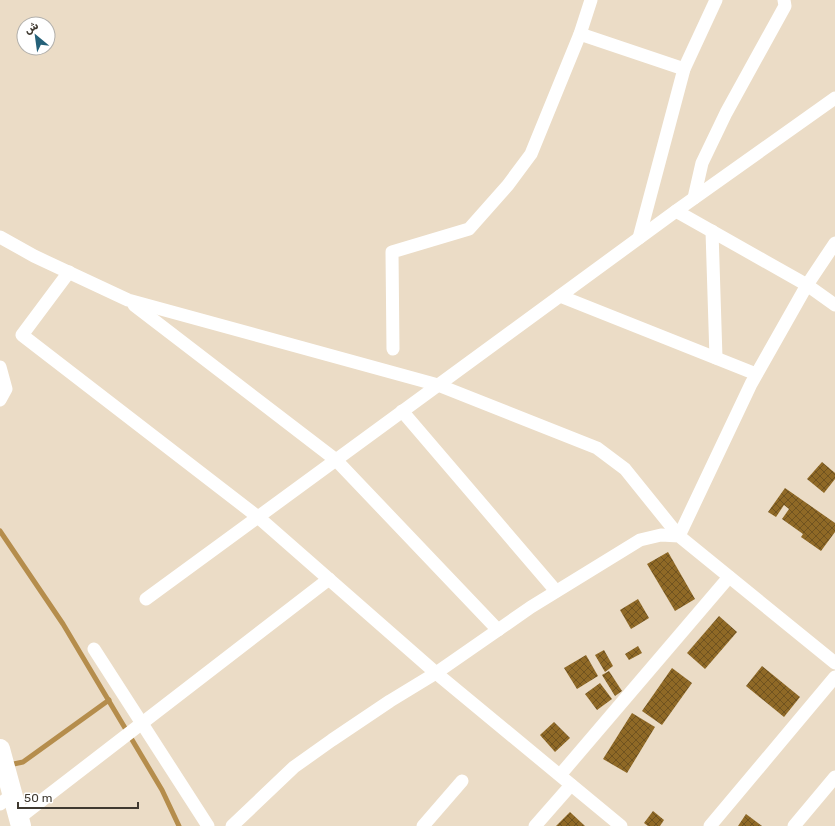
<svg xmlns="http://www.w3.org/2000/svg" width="835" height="826" viewBox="0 0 835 826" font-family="Rubik,Vazirmatn,sans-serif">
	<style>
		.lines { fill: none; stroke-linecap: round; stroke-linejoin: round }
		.stream { stroke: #b58d4c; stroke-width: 5 }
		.building { fill: url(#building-cross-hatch) }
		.minor { stroke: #fff; stroke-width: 13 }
		.primary { stroke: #fff; stroke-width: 20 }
	</style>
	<defs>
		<pattern id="building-cross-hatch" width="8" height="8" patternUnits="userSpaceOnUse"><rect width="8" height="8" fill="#8f6926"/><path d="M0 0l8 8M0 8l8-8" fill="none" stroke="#705320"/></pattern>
	</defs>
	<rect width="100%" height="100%" fill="#ebdcc6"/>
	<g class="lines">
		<!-- stream -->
		<g class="stream">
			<polyline points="0,531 63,624 162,790 179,826"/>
			<polyline points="9,765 23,762 109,700"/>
		</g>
	</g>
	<!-- building -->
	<g class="building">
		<polygon points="822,462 835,473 835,479 824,493 807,479"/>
		<polygon points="785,488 835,523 835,532 821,551 801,537 803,534 782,519 789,509 784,505 776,517 768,512"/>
		<polygon points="668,552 695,599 675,611 647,564"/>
		<polygon points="638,599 649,618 631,629 620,610"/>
		<polygon points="719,616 737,632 705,669 687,653"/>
		<polygon points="638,646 642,653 629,660 625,654"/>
		<polygon points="604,650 613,666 605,672 595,655"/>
		<polygon points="586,655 598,676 577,689 564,668"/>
		<polygon points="762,666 800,697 784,717 746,686"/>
		<polygon points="672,668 692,683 662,725 642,711"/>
		<polygon points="609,671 622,691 615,696 602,675"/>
		<polygon points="600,683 612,699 597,710 585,694"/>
		<polygon points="632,713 655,727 627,773 603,759"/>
		<polygon points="554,722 570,738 555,752 540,735"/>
		<polygon points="653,811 664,820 660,826 648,826 644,823"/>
		<polygon points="570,812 585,826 556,826"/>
		<polygon points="746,814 762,826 738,826"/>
	</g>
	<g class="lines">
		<!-- minor -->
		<g class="minor">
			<polyline points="580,34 684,69"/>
			<polyline points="694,198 702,163 726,113 785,6 784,0"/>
			<polyline points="676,211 807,285 835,305"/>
			<polyline points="712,231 716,358"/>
			<polyline points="0,237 34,256 128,300 438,385 597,448 625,469 679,536 751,384 807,285 835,243"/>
			<polyline points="639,238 684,69 716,0"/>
			<polyline points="69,272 22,335 258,517 436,673 621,826"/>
			<polyline points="560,296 756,374"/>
			<polyline points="134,305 336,460 498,630"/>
			<polyline points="393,349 392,252 469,229 508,185 531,154 580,34 591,0"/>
			<polyline points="0,367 6,389 0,400"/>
			<polyline points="402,411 556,591"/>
			<polyline points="146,599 676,211 835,98"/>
			<polyline points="94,649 208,826"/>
			<polyline points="560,775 729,577"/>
			<polyline points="0,804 12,795"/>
			<polyline points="19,818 329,579"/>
			<polyline points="232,826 294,767 332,740 390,701 436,673 531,607 640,540 661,535 679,536 835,663"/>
			<polyline points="423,826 462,781"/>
			<polyline points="535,826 571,785"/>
			<polyline points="710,826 835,677"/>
			<polyline points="794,826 835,777"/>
		</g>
		<!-- primary -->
		<polyline class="primary" points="0,749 21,826"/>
	</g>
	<!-- north arrow -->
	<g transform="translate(36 36) rotate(331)"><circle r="19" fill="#ffffff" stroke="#b2b0ac"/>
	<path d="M0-3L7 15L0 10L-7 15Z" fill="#256179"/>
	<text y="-6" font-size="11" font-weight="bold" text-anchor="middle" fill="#3f3930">ش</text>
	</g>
	<!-- scale -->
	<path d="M18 802v6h120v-6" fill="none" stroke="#3f3930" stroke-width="2"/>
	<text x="24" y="802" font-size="12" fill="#3f3930" stroke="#ffffff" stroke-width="3" paint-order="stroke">50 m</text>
</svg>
